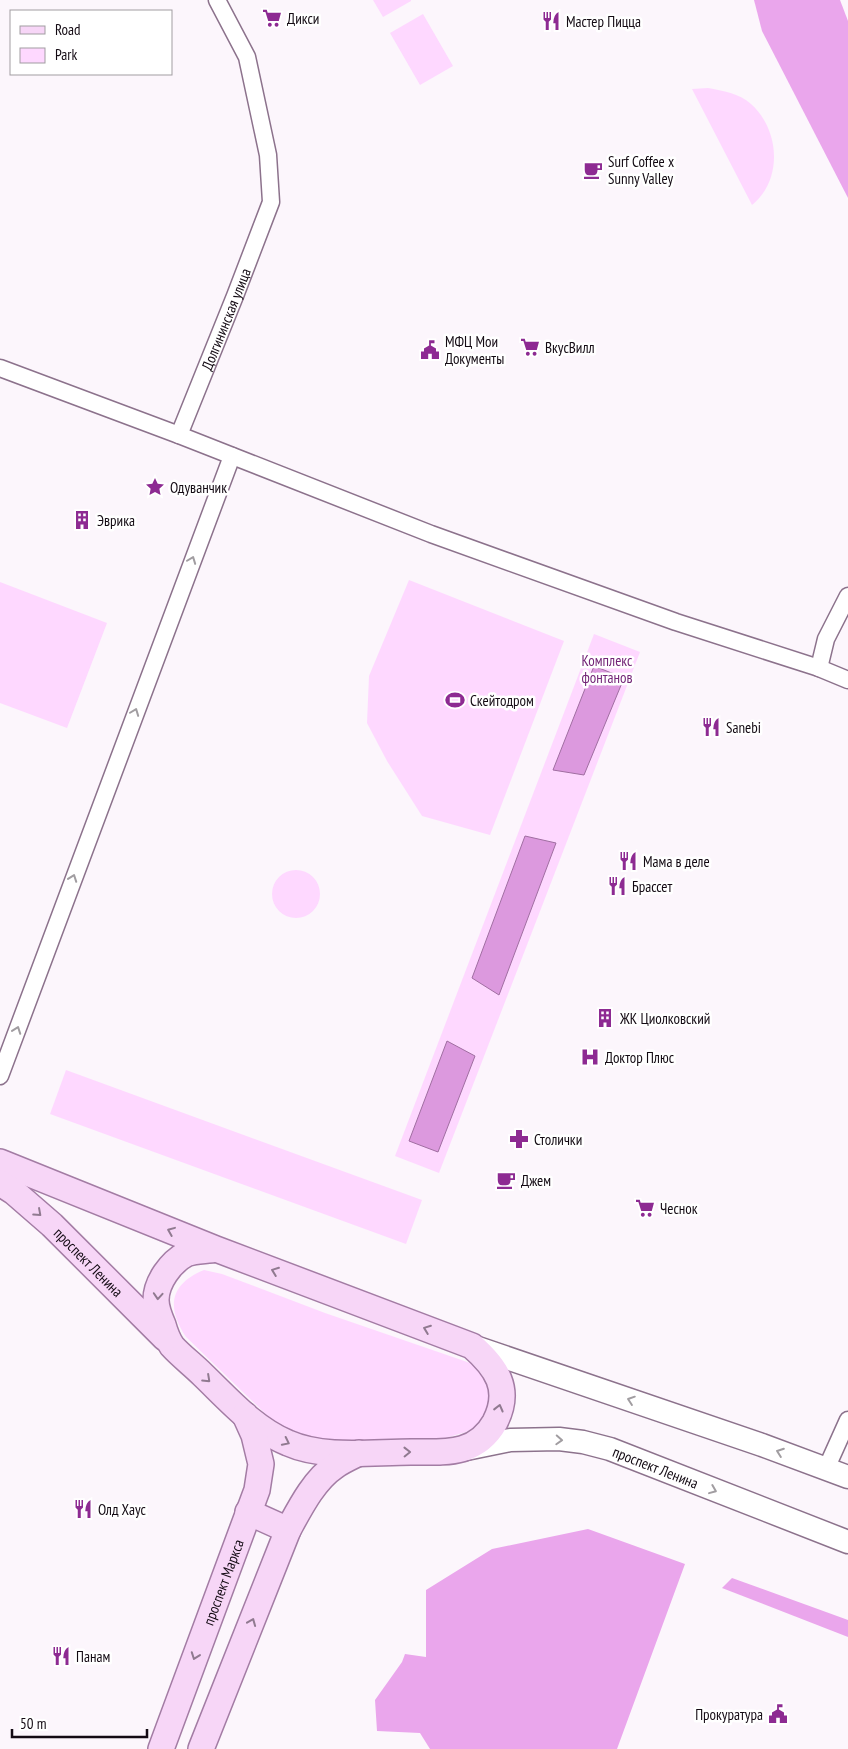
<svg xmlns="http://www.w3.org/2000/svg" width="848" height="1749" viewBox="0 0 848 1749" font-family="'PT Sans Narrow',sans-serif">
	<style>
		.green { fill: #fed8ff }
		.forest { fill: #eaa6ec }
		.water { fill: #dc99de; stroke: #a06ea1 }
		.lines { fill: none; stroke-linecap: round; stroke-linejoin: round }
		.minor-casing { stroke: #8c728c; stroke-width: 19 }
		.secondary-casing { stroke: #8c728c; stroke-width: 25 }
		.primary-casing { stroke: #a37ca4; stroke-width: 28 }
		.minor { stroke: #fff; stroke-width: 16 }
		.secondary { stroke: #fff; stroke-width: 22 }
		.primary { stroke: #f7d6f7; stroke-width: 25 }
		.oneway { stroke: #a19da1 }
		.oneway2 { stroke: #907a90 }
		.labels { text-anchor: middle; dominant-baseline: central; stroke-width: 5; stroke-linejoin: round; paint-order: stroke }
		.poi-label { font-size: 15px; fill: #130a13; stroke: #fff; text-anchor: start }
		.street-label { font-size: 15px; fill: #130a13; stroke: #fff }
		.park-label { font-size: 15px; fill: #732577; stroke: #fff }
	</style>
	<rect width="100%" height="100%" fill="#fcf6fc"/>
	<!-- green -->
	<g class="green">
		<polygon points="373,0 411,0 411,1 383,17"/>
		<polygon points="423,14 453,66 420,85 390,33"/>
		<path d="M 708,88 C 723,91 739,93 751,104 C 780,130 783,180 752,205 L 692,89 Z"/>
		<polygon points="409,580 564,641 490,835 422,816 387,761 367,723 369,676"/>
		<polygon points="0,582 107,623 67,728 0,703"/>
		<polygon points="594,634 640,652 439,1173 395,1156"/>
		<circle cx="296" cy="894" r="24"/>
		<polygon points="66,1070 422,1200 406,1244 50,1114"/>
		<path d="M 204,1270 L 222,1274 L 325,1313 L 473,1364 L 484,1371 L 491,1391 L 487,1418 L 478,1425 L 466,1432 L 442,1439 L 309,1443 L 279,1427 L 186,1337 C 166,1307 170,1284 204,1270 Z"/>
	</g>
	<!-- forest -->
	<g class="forest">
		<polygon points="754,0 840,0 848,21 848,198 762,31"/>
		<polygon points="588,1529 685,1564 617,1749 430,1749 420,1733 377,1731 375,1700 402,1662 405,1654 426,1657 426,1590 492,1549"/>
		<polygon points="732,1578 848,1620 848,1637 722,1588"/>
	</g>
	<!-- water -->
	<g class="water">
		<polygon points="594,666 624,678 584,775 553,770"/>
		<polygon points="525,836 556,843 499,995 472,978"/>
		<polygon points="447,1041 475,1056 438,1152 409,1141"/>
	</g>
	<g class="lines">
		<!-- minor casing -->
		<g class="minor-casing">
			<g id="minor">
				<polyline points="0,368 179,435 431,534 676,622 819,668 848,680"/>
				<path id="s1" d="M 179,435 L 235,296 L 271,202 L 268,155 L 247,57 L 217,0"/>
				<polyline points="819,668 826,639 848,596"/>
				<polyline points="0,1076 232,456"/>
				<polyline points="826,1469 848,1420"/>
			</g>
		</g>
		<!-- secondary casing -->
		<g class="secondary-casing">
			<g id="secondary">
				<polyline points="472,1346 762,1445 848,1477"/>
				<path id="s2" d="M 466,1449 L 510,1440 L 559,1439 L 583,1442 L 610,1449 L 848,1542"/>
			</g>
		</g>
		<!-- primary casing -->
		<g class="primary-casing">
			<g id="primary">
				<path d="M 0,1162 L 216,1249 L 472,1346 C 496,1367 512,1389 495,1422 C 476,1456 444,1452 411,1452 C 372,1452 324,1459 288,1443 C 254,1429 228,1399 203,1375 C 193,1365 181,1356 172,1346 C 168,1340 165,1332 163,1325 C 160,1318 156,1308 156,1300 C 156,1282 171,1262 186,1254 C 194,1250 207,1251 216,1249"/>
				<path id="s3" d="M 0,1183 L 14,1192 L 52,1225 L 165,1338"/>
				<polyline points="248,1512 288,1530"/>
				<path id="s4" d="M 161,1749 L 257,1490 L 261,1464 L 254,1435 L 245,1415"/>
				<path d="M 201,1749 L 288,1530 C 300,1508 314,1480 335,1466 C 342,1461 351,1457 359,1453"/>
			</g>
		</g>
		<!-- minor -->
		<use href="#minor" class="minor"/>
		<!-- secondary -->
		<use href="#secondary" class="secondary"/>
		<!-- primary -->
		<use href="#primary" class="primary"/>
	</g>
	<!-- one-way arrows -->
	<defs><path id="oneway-chevron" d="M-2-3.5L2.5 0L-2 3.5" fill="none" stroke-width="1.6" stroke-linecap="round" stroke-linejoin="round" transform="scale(1.25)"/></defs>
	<g class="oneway">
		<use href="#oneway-chevron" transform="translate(192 560) rotate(-69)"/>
		<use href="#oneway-chevron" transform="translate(135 712) rotate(-69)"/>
		<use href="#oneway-chevron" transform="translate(73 878) rotate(-70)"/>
		<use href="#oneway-chevron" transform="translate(17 1030) rotate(-70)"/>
		<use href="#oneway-chevron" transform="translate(631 1400) rotate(-161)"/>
		<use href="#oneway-chevron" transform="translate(559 1440) rotate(3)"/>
		<use href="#oneway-chevron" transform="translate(780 1452) rotate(-160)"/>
		<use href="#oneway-chevron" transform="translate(713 1490) rotate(22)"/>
	</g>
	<g class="oneway2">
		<use href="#oneway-chevron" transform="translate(38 1213) rotate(42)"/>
		<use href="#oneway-chevron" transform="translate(171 1231) rotate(-158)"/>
		<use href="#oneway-chevron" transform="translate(275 1271) rotate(-159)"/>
		<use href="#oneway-chevron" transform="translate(158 1296) rotate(94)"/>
		<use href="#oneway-chevron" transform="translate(427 1329) rotate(-159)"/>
		<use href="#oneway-chevron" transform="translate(207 1379) rotate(43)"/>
		<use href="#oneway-chevron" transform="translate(499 1408) rotate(-76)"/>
		<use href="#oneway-chevron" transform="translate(286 1442) rotate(26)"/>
		<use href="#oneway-chevron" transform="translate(407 1452) rotate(-1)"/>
		<use href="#oneway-chevron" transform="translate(252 1622) rotate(-68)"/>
		<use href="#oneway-chevron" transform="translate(195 1656) rotate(110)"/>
	</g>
	<!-- icons -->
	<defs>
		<g id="supermarket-bare" transform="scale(1.5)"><path d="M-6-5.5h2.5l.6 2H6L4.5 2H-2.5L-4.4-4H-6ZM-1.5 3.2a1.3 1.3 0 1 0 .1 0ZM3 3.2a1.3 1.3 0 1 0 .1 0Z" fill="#8d2a92" stroke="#fff" stroke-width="2.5" paint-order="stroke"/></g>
		<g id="restaurant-bare" transform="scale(1.5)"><path d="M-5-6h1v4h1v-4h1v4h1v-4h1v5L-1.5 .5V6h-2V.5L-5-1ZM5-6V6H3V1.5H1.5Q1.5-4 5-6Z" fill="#8d2a92" stroke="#fff" stroke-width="2.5" paint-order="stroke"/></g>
		<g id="cafe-bare" transform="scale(1.5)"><path d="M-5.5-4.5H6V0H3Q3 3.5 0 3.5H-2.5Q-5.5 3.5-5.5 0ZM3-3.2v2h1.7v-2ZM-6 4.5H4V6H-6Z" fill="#8d2a92" stroke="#fff" stroke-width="2.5" paint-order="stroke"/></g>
		<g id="civic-bare" transform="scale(1.5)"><path d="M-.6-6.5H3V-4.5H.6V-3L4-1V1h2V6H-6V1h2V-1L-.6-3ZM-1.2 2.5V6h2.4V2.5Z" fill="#8d2a92" stroke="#fff" stroke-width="2.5" paint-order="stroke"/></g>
		<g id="sight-bare" transform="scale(1.5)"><path d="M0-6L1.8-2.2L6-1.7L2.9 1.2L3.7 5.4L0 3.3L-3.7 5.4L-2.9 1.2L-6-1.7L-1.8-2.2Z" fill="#8d2a92" stroke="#fff" stroke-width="2.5" paint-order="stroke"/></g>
		<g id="building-bare" transform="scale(1.5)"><path d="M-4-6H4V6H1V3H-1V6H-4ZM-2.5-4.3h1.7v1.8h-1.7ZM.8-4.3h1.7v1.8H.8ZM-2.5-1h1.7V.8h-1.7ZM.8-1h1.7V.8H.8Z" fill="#8d2a92" stroke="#fff" stroke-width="2.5" paint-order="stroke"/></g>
		<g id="stadium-bare" transform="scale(1.5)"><path d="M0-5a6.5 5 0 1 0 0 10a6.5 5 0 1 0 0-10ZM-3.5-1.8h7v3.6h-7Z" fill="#8d2a92" stroke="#fff" stroke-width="2.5" paint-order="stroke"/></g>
		<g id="hospital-bare" transform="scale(1.5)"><path d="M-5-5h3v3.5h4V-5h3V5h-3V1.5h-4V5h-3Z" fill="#8d2a92" stroke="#fff" stroke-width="2.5" paint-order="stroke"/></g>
		<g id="pharmacy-bare" transform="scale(1.5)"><path d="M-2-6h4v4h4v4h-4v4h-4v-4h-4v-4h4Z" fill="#8d2a92" stroke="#fff" stroke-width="2.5" paint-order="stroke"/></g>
	</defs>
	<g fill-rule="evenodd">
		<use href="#supermarket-bare" x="272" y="18"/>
		<use href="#restaurant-bare" x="551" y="21"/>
		<use href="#cafe-bare" x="593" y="170"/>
		<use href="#supermarket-bare" x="530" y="347"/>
		<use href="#civic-bare" x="430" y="350"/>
		<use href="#sight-bare" x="155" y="487"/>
		<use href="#building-bare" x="82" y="520"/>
		<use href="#stadium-bare" x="455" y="700"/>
		<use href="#restaurant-bare" x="711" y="727"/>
		<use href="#restaurant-bare" x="628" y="861"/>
		<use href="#restaurant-bare" x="617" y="886"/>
		<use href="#building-bare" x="605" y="1018"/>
		<use href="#hospital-bare" x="590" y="1057"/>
		<use href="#pharmacy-bare" x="519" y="1139"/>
		<use href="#cafe-bare" x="506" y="1180"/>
		<use href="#supermarket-bare" x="645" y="1208"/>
		<use href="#restaurant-bare" x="83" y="1509"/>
		<use href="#restaurant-bare" x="61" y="1656"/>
		<use href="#civic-bare" x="778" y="1714"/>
	</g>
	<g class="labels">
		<!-- poi labels -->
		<g class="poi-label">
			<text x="287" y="18">Дикси</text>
			<text x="566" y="21">Мастер Пицца</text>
			<text x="608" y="161">Surf Coffee x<tspan x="608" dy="17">Sunny Valley</tspan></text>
			<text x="445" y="341">МФЦ Мои<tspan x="445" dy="17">Документы</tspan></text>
			<text x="545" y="347">ВкусВилл</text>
			<text x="170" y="487">Одуванчик</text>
			<text x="97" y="520">Эврика</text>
			<text x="470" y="700">Скейтодром</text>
			<text x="726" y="727">Sanebi</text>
			<text x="643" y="861">Мама в деле</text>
			<text x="632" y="886">Брассет</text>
			<text x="620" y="1018">ЖК Циолковский</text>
			<text x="605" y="1057">Доктор Плюс</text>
			<text x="534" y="1139">Столички</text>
			<text x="521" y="1180">Джем</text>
			<text x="660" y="1208">Чеснок</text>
			<text x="98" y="1509">Олд Хаус</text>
			<text x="76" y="1656">Панам</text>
			<text x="763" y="1714" text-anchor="end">Прокуратура</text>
		</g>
		<!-- street labels -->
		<g class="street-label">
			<text stroke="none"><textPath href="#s1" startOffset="125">Долгининская улица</textPath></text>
			<text stroke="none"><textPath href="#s3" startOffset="119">проспект Ленина</textPath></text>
			<text stroke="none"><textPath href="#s2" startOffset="195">проспект Ленина</textPath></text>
			<text stroke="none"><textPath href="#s4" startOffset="178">проспект Маркса</textPath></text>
		</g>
		<!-- park labels -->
		<g class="park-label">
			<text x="607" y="660">Комплекс<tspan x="607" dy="17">фонтанов</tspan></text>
		</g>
	</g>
	<!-- legend -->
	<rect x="10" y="10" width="162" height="65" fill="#ffffff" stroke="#a19da1"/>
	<rect x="20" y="26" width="25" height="8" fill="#f7d6f7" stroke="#a19da1"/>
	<text x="55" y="35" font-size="15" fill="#130a13">Road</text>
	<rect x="20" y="48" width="25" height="15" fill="#fed8ff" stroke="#a19da1"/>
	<text x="55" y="60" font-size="15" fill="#130a13">Park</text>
	<!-- scale -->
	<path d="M12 1729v8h135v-8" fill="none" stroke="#130a13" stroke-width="2.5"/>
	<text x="20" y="1729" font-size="15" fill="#130a13" stroke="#ffffff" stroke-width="4" paint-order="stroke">50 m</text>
</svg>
